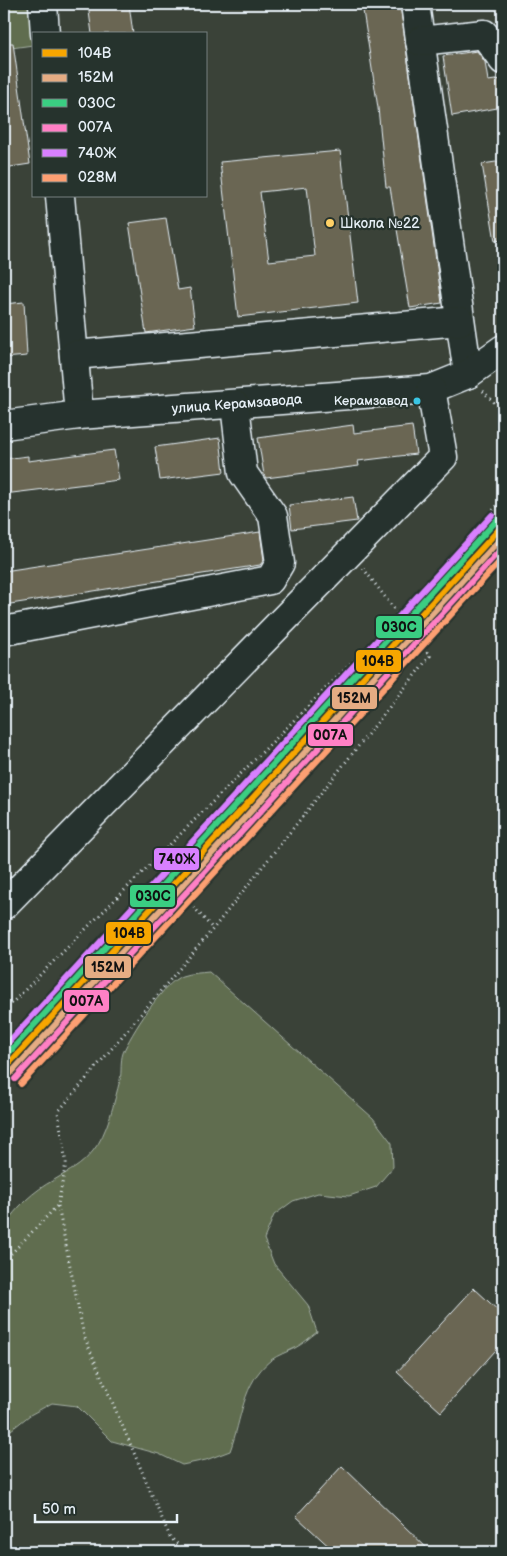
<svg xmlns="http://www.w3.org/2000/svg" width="507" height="1556" viewBox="0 0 507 1556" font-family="'Balsamiq Sans',sans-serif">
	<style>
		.green { fill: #606d4f; stroke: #a4afa4 }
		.building { fill: #6a6653; stroke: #e8f1f8; fill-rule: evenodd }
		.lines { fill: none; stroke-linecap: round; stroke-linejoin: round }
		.minor-casing { stroke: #e8f1f8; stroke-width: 31 }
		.path { stroke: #e8f1f8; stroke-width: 3; stroke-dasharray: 1 4; stroke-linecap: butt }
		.minor { stroke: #26332d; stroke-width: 28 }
		.rail-1-casing { stroke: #26332d; stroke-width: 10 }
		.rail-2-casing { stroke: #26332d; stroke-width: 10 }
		.rail-3-casing { stroke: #26332d; stroke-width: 10 }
		.rail-4-casing { stroke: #26332d; stroke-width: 10 }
		.rail-5-casing { stroke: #26332d; stroke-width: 10 }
		.rail-6-casing { stroke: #26332d; stroke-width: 10 }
		.rail-1 { stroke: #f7a600; stroke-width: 6 }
		.rail-2 { stroke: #e5ac83; stroke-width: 6 }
		.rail-3 { stroke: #3ace82; stroke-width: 6 }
		.rail-4 { stroke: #ff80c5; stroke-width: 6 }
		.rail-5 { stroke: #d880ff; stroke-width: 6 }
		.rail-6 { stroke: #fd9f72; stroke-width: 6 }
		.poi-dot { fill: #ffd166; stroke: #26332d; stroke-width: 2 }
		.bus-dot { fill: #3ac5e4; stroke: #26332d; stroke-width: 2 }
		.labels { text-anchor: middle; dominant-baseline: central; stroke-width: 4.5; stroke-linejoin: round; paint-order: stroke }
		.bus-label { font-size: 13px; fill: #e8f1f8; stroke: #26332d; text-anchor: end }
		.poi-label { font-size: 14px; fill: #e8f1f8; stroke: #26332d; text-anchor: start }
		.street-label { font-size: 14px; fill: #e8f1f8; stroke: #26332d }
		.line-badge { stroke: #26332d; stroke-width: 2 }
		.pale-badge-label { font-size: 14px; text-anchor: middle; font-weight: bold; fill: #111 }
	</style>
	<rect width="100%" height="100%" fill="#3a4238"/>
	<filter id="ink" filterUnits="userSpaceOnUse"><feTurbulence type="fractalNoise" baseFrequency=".02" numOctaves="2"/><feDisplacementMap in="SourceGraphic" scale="10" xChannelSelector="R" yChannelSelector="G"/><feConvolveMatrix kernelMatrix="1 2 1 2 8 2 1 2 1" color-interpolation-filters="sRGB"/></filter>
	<g filter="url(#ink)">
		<!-- green -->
		<g class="green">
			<polygon points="4,4 28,4 33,45 4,49"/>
			<path d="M 209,972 L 373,1118 L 392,1143 L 393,1167 L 376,1187 L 349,1196 L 318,1193 L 293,1201 L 274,1215 L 264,1239 L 274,1264 L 308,1305 L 317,1332 C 310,1337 303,1344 295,1348 C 287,1352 278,1355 271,1360 C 242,1383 242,1419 230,1451 L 206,1460 L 182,1465 L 159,1454 L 112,1441 L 77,1406 L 52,1403 L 30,1415 L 11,1430 L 4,1432 L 4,1226 C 17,1207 33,1191 54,1180 C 72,1169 79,1168 93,1151 C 108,1133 114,1102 120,1080 C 122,1071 120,1062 123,1053 C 130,1035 164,982 182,976 C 190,973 201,973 209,972 Z"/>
		</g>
		<!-- building -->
		<g class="building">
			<polygon points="88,4 129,4 133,34 92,34"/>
			<polygon points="362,4 400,4 442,303 410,308 390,187 386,187 378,108"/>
			<polygon points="4,43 13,43 30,164 4,168"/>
			<polygon points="477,51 485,62 488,81 503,79 503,107 452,116 443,56"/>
			<path d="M 340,151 L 358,303 L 238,317 L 220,162 ZM 307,187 L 315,256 L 269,261 L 260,192 Z"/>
			<polygon points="503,161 503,240 495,241 482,164"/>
			<polygon points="166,218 178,290 190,288 195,326 146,333 129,223"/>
			<polygon points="24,302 27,356 4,358 4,304"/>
			<polygon points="353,425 354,433 412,426 416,454 358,461 359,466 266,478 264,475 258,438"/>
			<polygon points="220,438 224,472 160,480 155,447"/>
			<polygon points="114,450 119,480 4,494 4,459 28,456 28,461"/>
			<polygon points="353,497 357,521 292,529 289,505"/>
			<polygon points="260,532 264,560 260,565 4,605 4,571"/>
			<polygon points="474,1288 503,1315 503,1342 441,1412 397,1372"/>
			<polygon points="342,1466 431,1552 335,1552 296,1516"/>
		</g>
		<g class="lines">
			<!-- minor casing -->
			<g class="minor-casing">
				<g id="minor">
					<polyline points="43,4 45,34"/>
					<polyline points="415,4 468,374"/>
					<polyline points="420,41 484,34 503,60"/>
					<polyline points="60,196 79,415"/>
					<polyline points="74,355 460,321"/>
					<path id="s1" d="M 4,425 L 79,415 L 431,389 L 468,374 L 503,349"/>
					<polyline points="4,631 270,580 280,563 273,516 243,473 235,405"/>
					<polyline points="4,905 443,457 431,389"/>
				</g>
			</g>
			<!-- path -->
			<g class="path">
				<polyline points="483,391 503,412"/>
				<polyline points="154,862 213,929"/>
				<polyline points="4,1011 400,614 503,499"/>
				<polyline points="58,1206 84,1336 170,1537 186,1552"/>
				<polyline points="4,1261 58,1205 66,1163 58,1112 213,929 430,656 363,568"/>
			</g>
			<!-- minor -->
			<use href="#minor" class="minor"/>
			<!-- rail-1 casing -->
			<g class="rail-1-casing">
				<polyline id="rail-1" points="4,1069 503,525"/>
			</g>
			<!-- rail-2 casing -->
			<g class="rail-2-casing">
				<polyline id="rail-2" points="10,1074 503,536"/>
			</g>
			<!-- rail-3 casing -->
			<g class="rail-3-casing">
				<polyline id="rail-3" points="4,1058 497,520"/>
			</g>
			<!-- rail-4 casing -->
			<g class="rail-4-casing">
				<polyline id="rail-4" points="15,1079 503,547"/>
			</g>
			<!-- rail-5 casing -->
			<g class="rail-5-casing">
				<polyline id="rail-5" points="4,1047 492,515"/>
			</g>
			<!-- rail-6 casing -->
			<g class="rail-6-casing">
				<polyline id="rail-6" points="21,1084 503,558"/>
			</g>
			<!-- rail-1 -->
			<use href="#rail-1" class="rail-1"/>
			<!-- rail-2 -->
			<use href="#rail-2" class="rail-2"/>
			<!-- rail-3 -->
			<use href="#rail-3" class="rail-3"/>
			<!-- rail-4 -->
			<use href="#rail-4" class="rail-4"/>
			<!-- rail-5 -->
			<use href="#rail-5" class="rail-5"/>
			<!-- rail-6 -->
			<use href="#rail-6" class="rail-6"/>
		</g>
	</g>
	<!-- markers -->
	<circle class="poi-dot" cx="330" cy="223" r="5"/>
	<circle class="bus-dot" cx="417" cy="401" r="4.5"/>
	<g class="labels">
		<!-- bus labels -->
		<g class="bus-label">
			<text x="408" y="401">Керамзавод</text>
		</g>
		<!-- poi labels -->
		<g class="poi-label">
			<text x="340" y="223">Школа №22</text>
		</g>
		<!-- street labels -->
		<g class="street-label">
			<text stroke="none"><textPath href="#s1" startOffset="234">улица Керамзавода</textPath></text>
		</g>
	</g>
	<g class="line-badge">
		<rect x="375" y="615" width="48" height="24" rx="5" fill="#3ace82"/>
		<rect x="355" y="649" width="47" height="24" rx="5" fill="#f7a600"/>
		<rect x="331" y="686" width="47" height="24" rx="5" fill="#e5ac83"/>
		<rect x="307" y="723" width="47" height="24" rx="5" fill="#ff80c5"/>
		<rect x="153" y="847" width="47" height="24" rx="5" fill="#d880ff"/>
		<rect x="129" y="884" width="47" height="24" rx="5" fill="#3ace82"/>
		<rect x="105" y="921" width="47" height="24" rx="5" fill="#f7a600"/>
		<rect x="84" y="955" width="48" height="24" rx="5" fill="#e5ac83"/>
		<rect x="63" y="989" width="47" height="24" rx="5" fill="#ff80c5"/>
	</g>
	<g class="pale-badge-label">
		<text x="399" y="632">030C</text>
		<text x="378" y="666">104В</text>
		<text x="354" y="703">152М</text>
		<text x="330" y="740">007А</text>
		<text x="177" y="864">740Ж</text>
		<text x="153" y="901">030C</text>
		<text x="129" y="938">104В</text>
		<text x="108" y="972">152М</text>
		<text x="86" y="1006">007А</text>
	</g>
	<!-- margin -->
	<rect width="507" height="1556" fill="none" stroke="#26332d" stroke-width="20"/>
	<rect x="10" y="10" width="487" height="1536" fill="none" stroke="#e8f1f8" stroke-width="2" filter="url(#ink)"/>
	<!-- legend -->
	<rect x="32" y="32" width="175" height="165" fill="#26332d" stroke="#747f7e"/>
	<rect x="42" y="49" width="25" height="8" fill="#f7a600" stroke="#747f7e"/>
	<text x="78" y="58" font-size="15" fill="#e8f1f8">104В</text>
	<rect x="42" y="74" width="25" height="8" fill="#e5ac83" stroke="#747f7e"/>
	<text x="78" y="82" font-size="15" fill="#e8f1f8">152М</text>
	<rect x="42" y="99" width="25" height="8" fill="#3ace82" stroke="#747f7e"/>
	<text x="78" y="108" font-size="15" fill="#e8f1f8">030C</text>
	<rect x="42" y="124" width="25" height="8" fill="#ff80c5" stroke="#747f7e"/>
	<text x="78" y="132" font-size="15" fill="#e8f1f8">007А</text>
	<rect x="42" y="149" width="25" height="8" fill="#d880ff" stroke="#747f7e"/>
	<text x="78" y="158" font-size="15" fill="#e8f1f8">740Ж</text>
	<rect x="42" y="174" width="25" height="8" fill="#fd9f72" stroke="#747f7e"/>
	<text x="78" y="182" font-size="15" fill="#e8f1f8">028М</text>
	<!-- scale -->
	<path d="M35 1514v8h142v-8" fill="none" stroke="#e8f1f8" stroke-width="2.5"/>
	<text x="42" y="1514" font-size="15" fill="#e8f1f8" stroke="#26332d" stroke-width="4" paint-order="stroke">50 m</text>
</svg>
